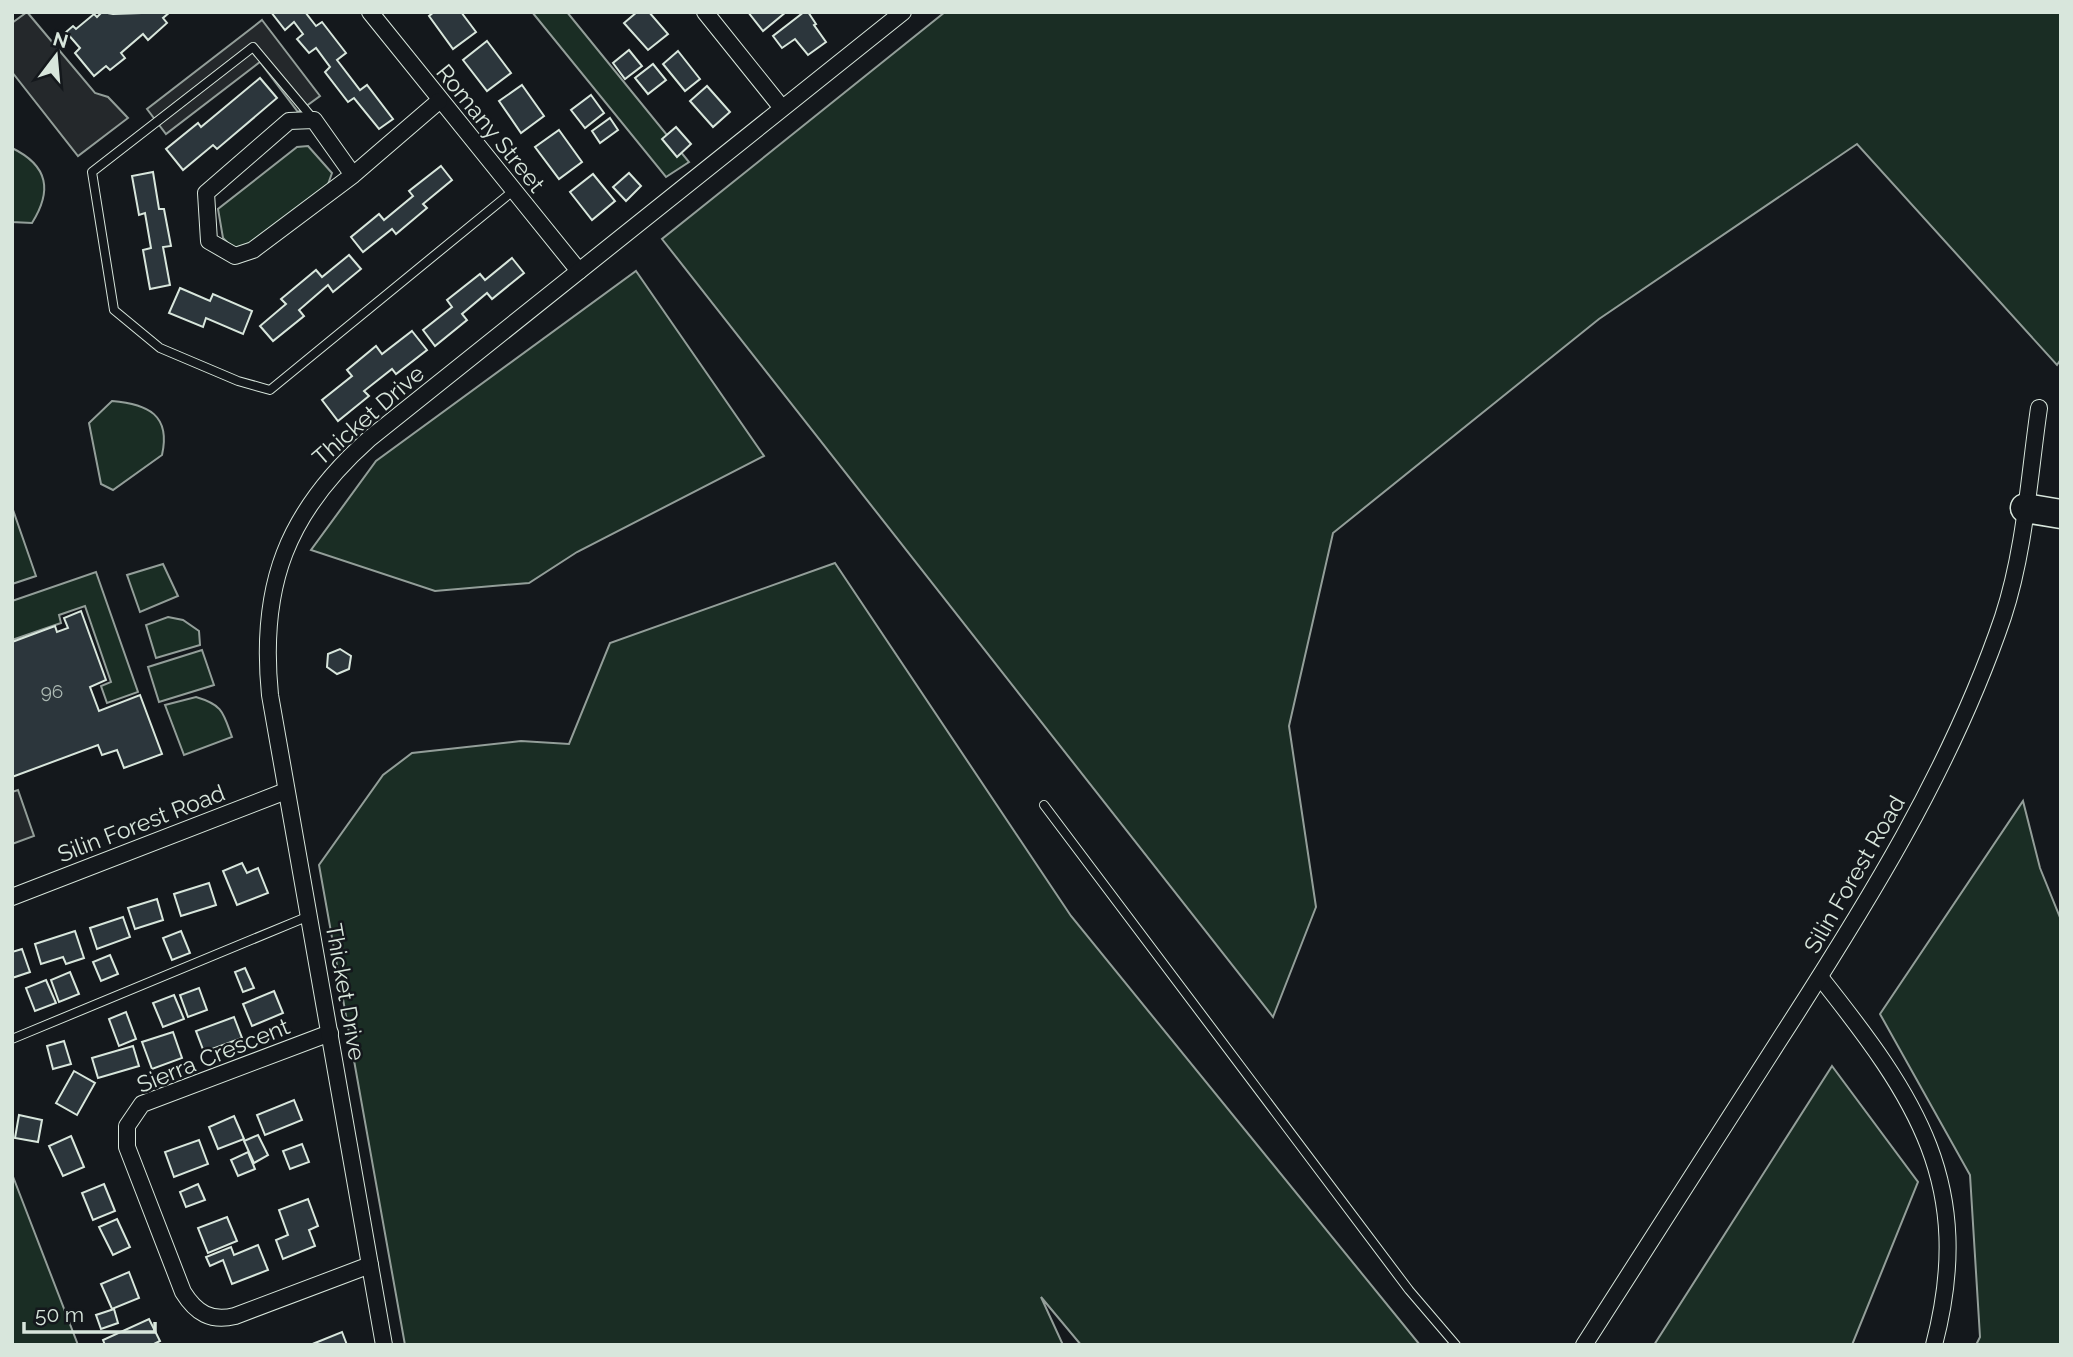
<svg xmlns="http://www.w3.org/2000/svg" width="2073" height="1357" viewBox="0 0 2073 1357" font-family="Raleway,sans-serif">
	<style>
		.green { fill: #1a2d24; stroke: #939e99; stroke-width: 2 }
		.parking { fill: #24282b; stroke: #939e99; stroke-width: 2 }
		.building { fill: #2c363c; stroke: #d8e6dc; stroke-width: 2 }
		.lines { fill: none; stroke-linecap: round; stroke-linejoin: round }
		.lane-casing { stroke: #d8e6dc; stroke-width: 10 }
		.street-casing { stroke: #d8e6dc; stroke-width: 18 }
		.highway-casing { stroke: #d8e6dc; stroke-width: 31 }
		.lane { stroke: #14181c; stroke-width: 8 }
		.street { stroke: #14181c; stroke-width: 16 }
		.highway { stroke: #14181c; stroke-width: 28 }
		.labels { text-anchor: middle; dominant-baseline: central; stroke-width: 5; stroke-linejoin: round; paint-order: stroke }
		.number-label { font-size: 19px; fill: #adbab4 }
		.street-label { font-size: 23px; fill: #d8e6dc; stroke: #14181c }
	</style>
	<rect width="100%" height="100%" fill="#14181c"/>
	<!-- green -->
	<g class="green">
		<polygon points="532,12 567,12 689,162 666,177"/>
		<polygon points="945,12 2061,12 2061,359 2057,365 1857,144 1599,319 1333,533 1289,726 1316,907 1273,1017 662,239"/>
		<polygon points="308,146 332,173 327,187 247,247 233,248 223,238 218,209 297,147"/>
		<path d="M 12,148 C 49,166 52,191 32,223 L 12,222 Z"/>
		<polygon points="636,271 764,456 577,552 529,583 435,591 311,550 376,461"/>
		<path d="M 112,401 C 148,404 171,415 162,455 L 113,490 L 101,484 L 89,423 Z"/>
		<polygon points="12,507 36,576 12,584"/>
		<polygon points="835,563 1071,916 1420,1345 1081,1345 1041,1297 1063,1345 405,1345 319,865 383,775 412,753 521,741 569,744 610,643"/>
		<polygon points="163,564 178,596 140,612 127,575"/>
		<polygon points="96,572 138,692 107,703 101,686 111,682 85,606 59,615 61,623 12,640 12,601"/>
		<polygon points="168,617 183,620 199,631 200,645 156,658 146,625"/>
		<polygon points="202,650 214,685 159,702 148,667"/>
		<path d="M 196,697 C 223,705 223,712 232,737 L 184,755 L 165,705 Z"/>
		<polygon points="2023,801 2040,868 2061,920 2061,1345 1976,1345 1980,1337 1970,1175 1880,1014"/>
		<polygon points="1832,1066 1918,1182 1852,1345 1654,1345"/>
		<polygon points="12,1174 78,1345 12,1345"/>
	</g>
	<!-- parking -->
	<g class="parking">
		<polygon points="27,12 95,93 108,97 128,118 78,156 12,72 12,23"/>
		<polygon points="262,20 320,96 298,112 260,62 166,134 147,109"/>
		<polygon points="18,790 34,836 12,844 12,792"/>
	</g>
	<!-- building -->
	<g class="building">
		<polygon points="102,12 113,14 170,12 163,18 167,23 148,40 143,34 121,53 125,58 110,70 106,66 94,76 75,53 80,48 66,32 73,26 76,29 94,14 97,17"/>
		<polygon points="271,12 305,12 316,26 322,22 346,53 337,60 360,90 367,85 393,119 379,129 354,98 348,102 325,72 330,67 316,48 309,53 297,39 303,34 294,22 285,30"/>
		<polygon points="434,12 461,12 476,32 453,49 429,16"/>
		<polygon points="637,12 649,12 668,34 648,50 624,23"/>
		<polygon points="748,12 786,12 763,31"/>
		<polygon points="804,12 808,12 816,24 814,25 826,42 808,55 795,39 782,48 773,36"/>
		<polygon points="487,41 511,73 487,91 463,60"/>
		<polygon points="629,50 642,66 625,79 613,63"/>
		<polygon points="678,51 700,79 685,91 663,64"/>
		<polygon points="653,64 666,80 648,94 635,78"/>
		<polygon points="260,78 277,98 217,149 213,145 183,170 166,149 198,123 201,127"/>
		<polygon points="522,85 544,116 521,133 499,101"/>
		<polygon points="707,86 730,112 713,127 690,101"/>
		<polygon points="591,95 604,113 585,128 571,110"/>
		<polygon points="610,118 618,130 600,143 592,131"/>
		<polygon points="676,127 691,144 677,157 662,139"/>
		<polygon points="559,130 582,162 559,179 535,147"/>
		<polygon points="441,166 452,180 423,204 427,208 396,234 392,229 363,252 351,237 379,214 384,220 413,196 409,191"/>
		<polygon points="153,172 159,209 164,209 171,246 163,247 170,285 150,289 143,250 151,248 145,213 139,215 132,176"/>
		<polygon points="629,173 641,186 626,201 613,187"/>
		<polygon points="593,174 615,201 592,220 570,192"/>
		<polygon points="349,255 361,269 333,292 328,285 299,310 304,316 273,341 260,326 286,304 281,299 316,270 322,277"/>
		<polygon points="512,258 524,273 492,299 487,293 462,314 467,320 435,346 423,330 452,307 447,300 480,274 485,280"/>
		<polygon points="180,288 210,301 213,294 252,311 243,334 206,318 203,327 169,313"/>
		<polygon points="412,331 427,350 396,374 392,369 364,391 369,396 338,421 322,400 352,376 347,370 376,346 382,354"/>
		<polygon points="81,611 106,680 90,687 99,711 140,695 162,754 124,768 117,750 102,755 98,745 12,777 12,642 55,626 57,632 68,628 64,618"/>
		<polygon points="340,649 351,656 349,669 337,674 327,667 328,654"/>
		<polygon points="242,863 247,873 258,868 268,893 237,905 223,871"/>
		<polygon points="209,883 216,905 181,916 174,894"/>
		<polygon points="157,899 163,920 135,929 128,908"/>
		<polygon points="123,917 130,937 97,949 90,928"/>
		<polygon points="75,931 84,958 66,964 63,957 41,964 35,944"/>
		<polygon points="181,931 190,953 172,960 163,938"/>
		<polygon points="22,949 30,972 12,978 12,952"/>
		<polygon points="110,955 118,974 101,981 93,962"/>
		<polygon points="245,968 254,988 243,992 235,972"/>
		<polygon points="70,972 79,994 59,1002 51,980"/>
		<polygon points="46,980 56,1003 35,1011 26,988"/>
		<polygon points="199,988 207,1010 188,1017 180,995"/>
		<polygon points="274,991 283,1013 252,1026 243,1004"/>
		<polygon points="174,995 184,1019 163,1027 153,1003"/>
		<polygon points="126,1012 136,1039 119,1046 109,1019"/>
		<polygon points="234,1017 242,1038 204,1052 196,1031"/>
		<polygon points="173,1032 182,1058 152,1069 142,1042"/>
		<polygon points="64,1041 71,1064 53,1069 47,1046"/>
		<polygon points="133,1046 139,1066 98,1078 92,1058"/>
		<polygon points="74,1071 95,1083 77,1115 56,1103"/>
		<polygon points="294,1100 302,1120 265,1135 257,1115"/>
		<polygon points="19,1115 42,1120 38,1142 15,1138"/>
		<polygon points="234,1116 244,1139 218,1149 209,1127"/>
		<polygon points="258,1135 268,1155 254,1163 244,1141"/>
		<polygon points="71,1136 84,1167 63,1176 49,1146"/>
		<polygon points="199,1140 208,1164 174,1177 165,1152"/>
		<polygon points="302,1144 309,1162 290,1169 283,1151"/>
		<polygon points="248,1152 255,1169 238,1176 231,1160"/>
		<polygon points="104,1184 115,1211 93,1220 82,1193"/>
		<polygon points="198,1184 205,1200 186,1207 180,1192"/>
		<polygon points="308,1199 318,1226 309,1230 315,1246 283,1259 276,1240 288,1235 279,1210"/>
		<polygon points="227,1217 237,1241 208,1253 198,1228"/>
		<polygon points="117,1219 130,1247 113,1255 99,1227"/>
		<polygon points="258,1245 268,1270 232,1284 223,1260 210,1266 206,1257 231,1247 234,1255"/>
		<polygon points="129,1272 139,1298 112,1309 101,1284"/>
		<polygon points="114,1309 118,1323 101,1329 96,1315"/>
		<polygon points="149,1319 160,1341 152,1345 105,1345 103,1340"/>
		<polygon points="342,1332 347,1345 310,1345"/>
	</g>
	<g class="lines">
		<!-- lane casing -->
		<g class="lane-casing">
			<g id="lane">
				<polyline points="314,120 253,47 92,172 114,310 160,348 238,381 270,390 513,191"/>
				<polyline points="1044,805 1409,1290 1456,1345"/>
				<polyline points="12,1039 309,916"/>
			</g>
		</g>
		<!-- street casing -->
		<g class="street-casing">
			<g id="street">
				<polyline points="370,12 579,271"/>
				<polyline points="705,12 782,108"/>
				<polyline points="353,175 314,120 289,121 206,193 209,241 235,256 253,250 353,175 439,101"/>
				<polyline points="12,897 286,791"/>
				<path d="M 1820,977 C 1916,1098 1976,1184 1934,1345"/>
				<path d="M 330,1033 L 142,1104 L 127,1126 L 127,1147 L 183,1292 C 196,1313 211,1322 235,1316 L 370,1265"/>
				<path d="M 384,1345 L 270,695 C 259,585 287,512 369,439 L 903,12"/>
				<path d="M 1584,1345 C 1649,1244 1713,1143 1778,1042 C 1865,907 1951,770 2003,617 C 2025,550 2029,477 2039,408"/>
			</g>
		</g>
		<!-- highway casing -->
		<g class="highway-casing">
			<polyline id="highway" points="2025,508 2061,514"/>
		</g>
		<!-- lane -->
		<use href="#lane" class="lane"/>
		<!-- street -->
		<use href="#street" class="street"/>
		<!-- highway -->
		<use href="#highway" class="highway"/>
	</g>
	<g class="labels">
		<!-- number labels -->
		<g class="number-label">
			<text x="52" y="691">96</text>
		</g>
		<!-- street labels -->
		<g class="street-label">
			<text transform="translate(491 128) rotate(51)">Romany Street</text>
			<text transform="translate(368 415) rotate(-41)">Thicket Drive</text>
			<text transform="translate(141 823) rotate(-21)">Silin Forest Road</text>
			<text transform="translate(1854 874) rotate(-60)">Silin Forest Road</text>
			<text transform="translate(346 992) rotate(80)">Thicket Drive</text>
			<text transform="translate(213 1055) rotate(-22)">Sierra Crescent</text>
		</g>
	</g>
	<!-- border -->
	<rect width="2073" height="1357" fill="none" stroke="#d8e6dc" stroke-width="28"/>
	<!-- north arrow -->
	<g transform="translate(56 56) rotate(16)" stroke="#14181c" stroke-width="5" paint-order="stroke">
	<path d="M0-5L12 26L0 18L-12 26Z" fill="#d8e6dc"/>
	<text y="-10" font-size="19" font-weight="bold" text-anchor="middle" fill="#d8e6dc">N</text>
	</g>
	<!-- scale -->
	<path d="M24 1322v10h131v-10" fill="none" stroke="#d8e6dc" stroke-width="3.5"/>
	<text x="35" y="1322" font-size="21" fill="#d8e6dc" stroke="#14181c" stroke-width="5" paint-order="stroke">50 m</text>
</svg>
